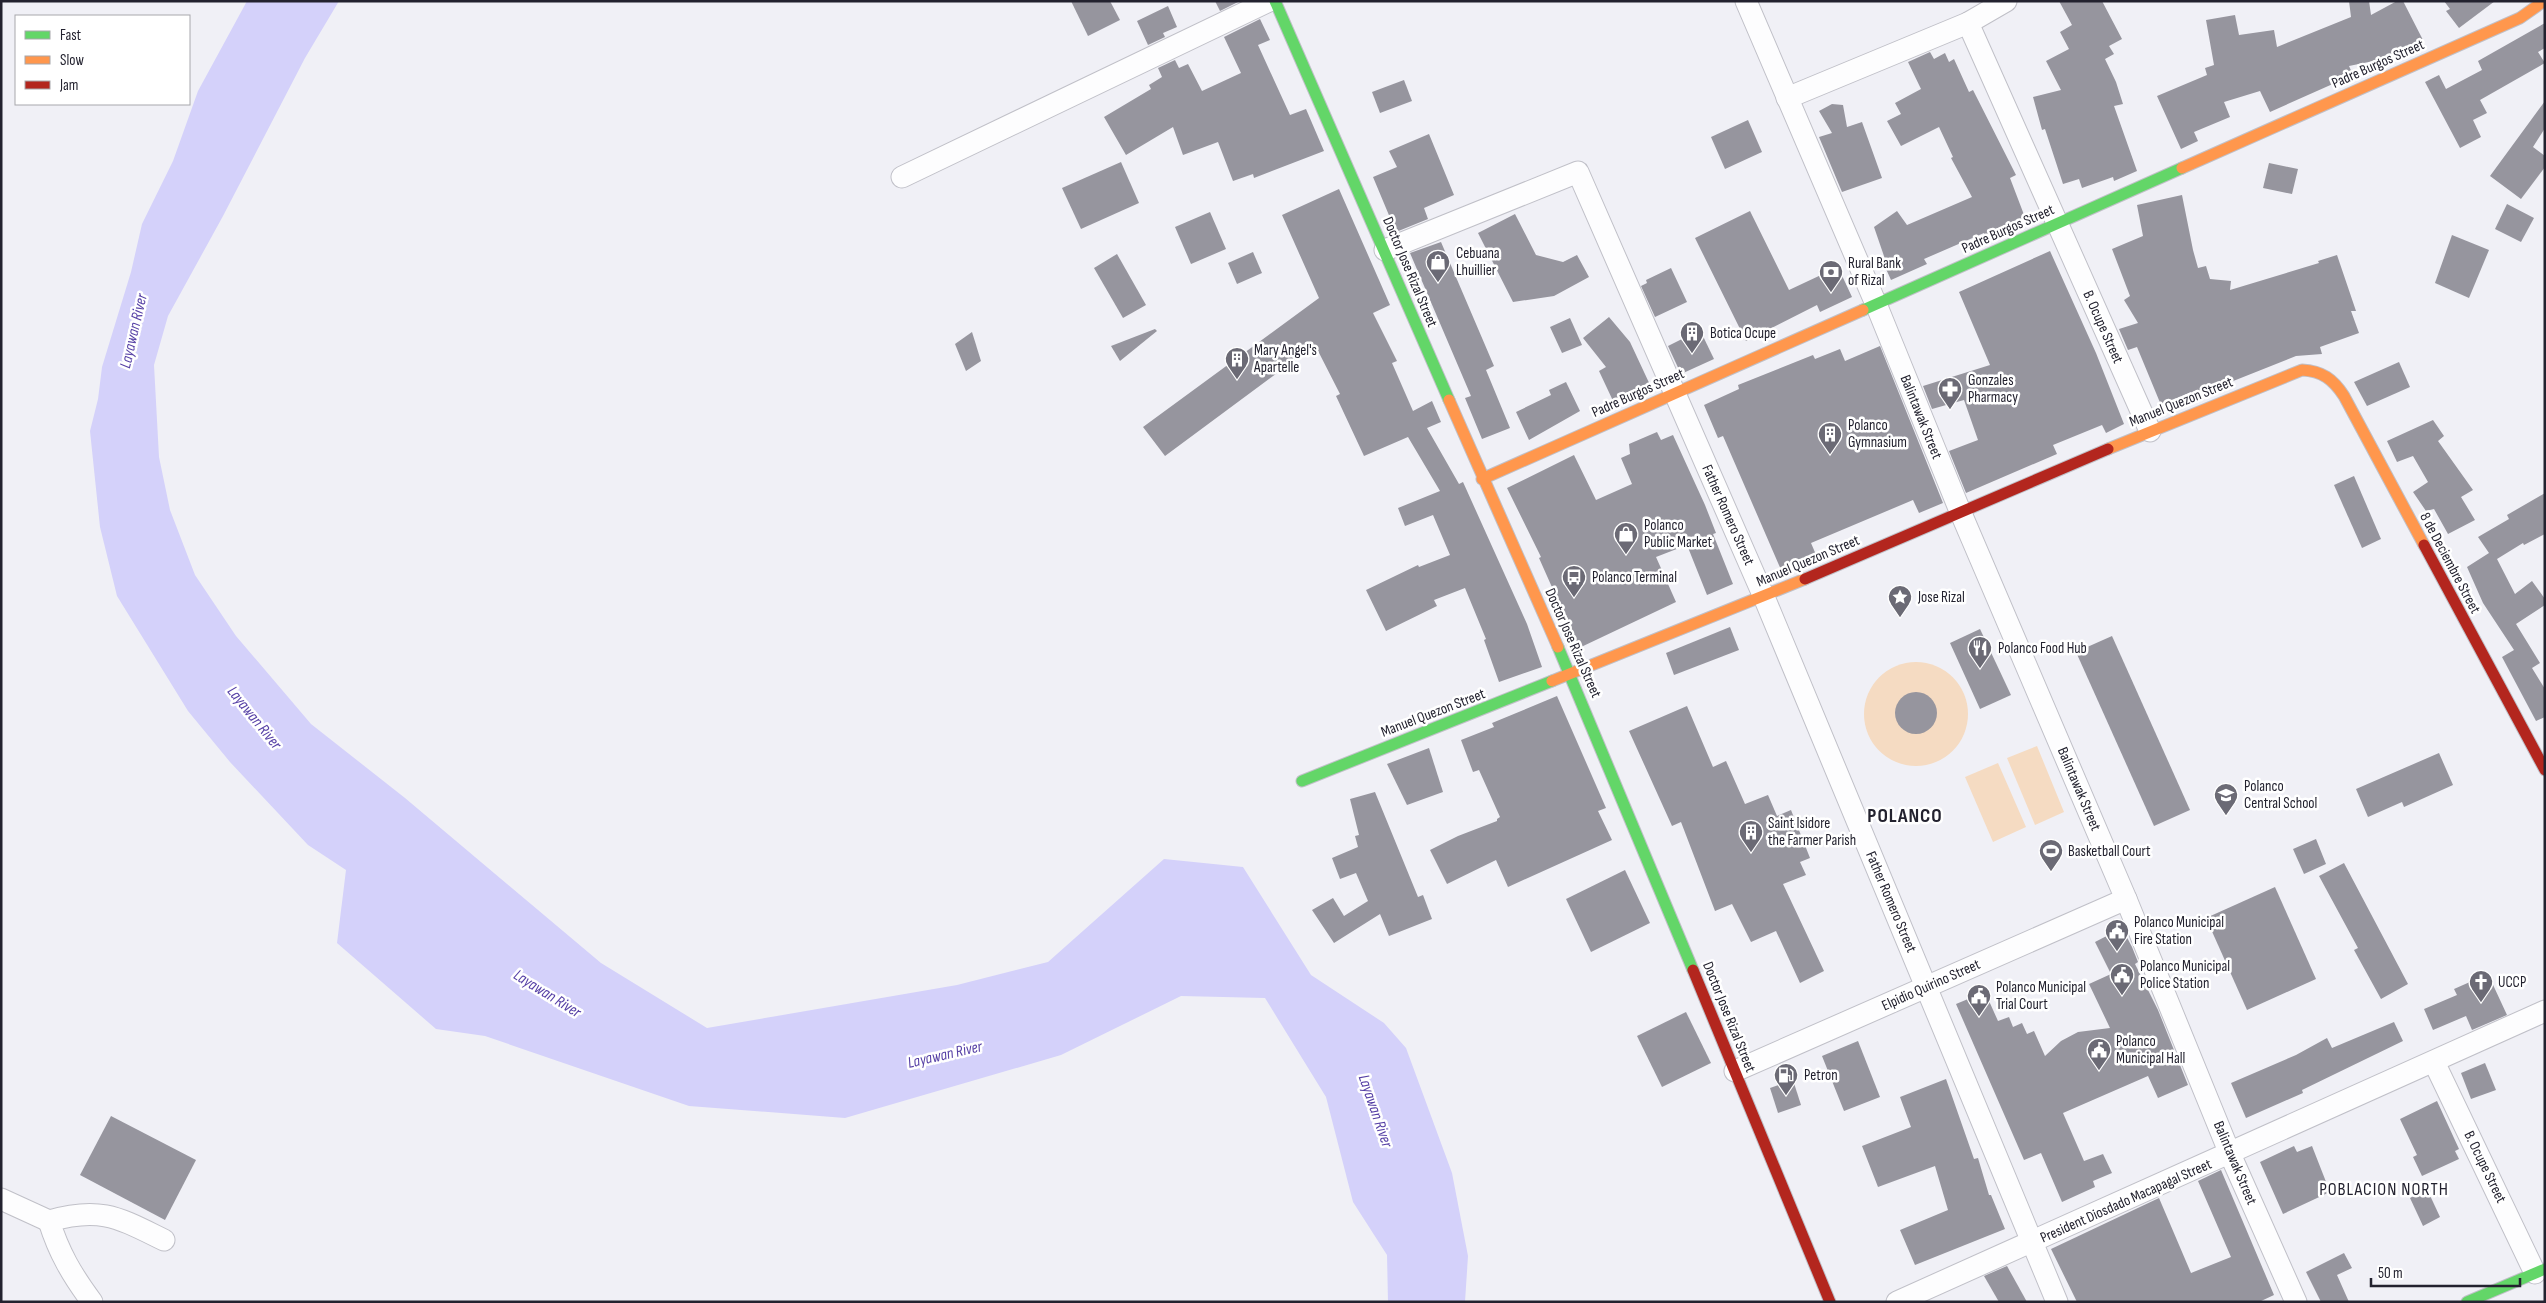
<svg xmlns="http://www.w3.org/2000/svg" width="2546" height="1303" viewBox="0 0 2546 1303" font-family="'Sofia Sans Condensed',sans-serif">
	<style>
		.green { fill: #f5dbc2 }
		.water { fill: #d4d1fa }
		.building { fill: #96959e }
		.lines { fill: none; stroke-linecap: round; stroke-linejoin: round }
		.street-casing { stroke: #c0c0c8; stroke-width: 23 }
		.fast-casing { stroke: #c0c0c8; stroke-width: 13 }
		.slow-casing { stroke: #c0c0c8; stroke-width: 13 }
		.jam-casing { stroke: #c0c0c8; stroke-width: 13 }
		.street { stroke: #fdfdfe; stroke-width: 21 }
		.fast { stroke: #63d668; stroke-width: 11 }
		.slow { stroke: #ff974d; stroke-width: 11 }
		.jam { stroke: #b3261e; stroke-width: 11 }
		.labels { text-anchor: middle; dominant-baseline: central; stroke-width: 5; stroke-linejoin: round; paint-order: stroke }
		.street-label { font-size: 15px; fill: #23222f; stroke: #fff }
		.poi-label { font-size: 15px; fill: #23222f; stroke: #fff; text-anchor: start }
		.water-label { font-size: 16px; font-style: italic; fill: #553fa5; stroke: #fff }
		.quarter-label { font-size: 18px; letter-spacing: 1px; fill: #23222f; stroke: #fff }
		.district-label { font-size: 20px; font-weight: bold; letter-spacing: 1px; fill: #23222f; stroke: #fff }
	</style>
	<rect width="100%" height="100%" fill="#f0f0f6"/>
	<!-- green -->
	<g class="green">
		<circle cx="1916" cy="714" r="52"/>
		<polygon points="2037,746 2064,812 2035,825 2007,758"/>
		<polygon points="1998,763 2026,827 1993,842 1965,777"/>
	</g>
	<!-- water -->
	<polygon class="water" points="247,1 339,1 305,58 223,216 168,316 154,365 159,457 170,510 195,575 236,636 311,724 405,798 601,963 707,1028 957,985 1048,962 1164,859 1243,867 1311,975 1384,1023 1406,1048 1452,1173 1468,1256 1465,1302 1388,1302 1387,1255 1353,1202 1326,1097 1265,998 1181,996 1061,1055 845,1118 689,1106 485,1036 436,1029 337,943 346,870 308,845 230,762 188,711 117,596 100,527 90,431 98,399 102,367 131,272 142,224 173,161 198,91"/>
	<!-- building -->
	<g class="building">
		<polygon points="1071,1 1110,1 1120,20 1088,36"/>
		<polygon points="1215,1 1240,1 1220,11"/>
		<polygon points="2059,1 2102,1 2122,39 2109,46 2114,54 2105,59 2116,82 2123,104 2114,106 2137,171 2114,181 2113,177 2082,188 2079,179 2063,184 2045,129 2042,130 2033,97 2061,90 2046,61 2069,49 2060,32 2072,25"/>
		<polygon points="2349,1 2369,1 2371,15 2397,1 2403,1 2424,42 2393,57 2349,66 2353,75 2270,112 2260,91 2224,102 2230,117 2194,132 2198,141 2181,149 2157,96 2207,75 2205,68 2214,65 2206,20 2235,15 2239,35 2274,30 2277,47 2351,17"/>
		<polygon points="2444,1 2495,1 2459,28 2446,11 2450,9"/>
		<polygon points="1168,6 1177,27 1163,33 1165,37 1148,45 1137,21"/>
		<polygon points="1260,19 1270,40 1258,45 1290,115 1306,109 1324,151 1254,178 1253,174 1233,181 1218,142 1183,155 1173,127 1126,155 1104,117 1151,89 1149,85 1162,77 1158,68 1175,60 1179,68 1188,64 1202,91 1241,73 1224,37"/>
		<polygon points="2545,23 2545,48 2538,52 2545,63 2480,100 2487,113 2473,120 2481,137 2460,148 2425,82 2439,75 2446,89 2482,70 2478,61"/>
		<polygon points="1930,52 1934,59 1945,53 1949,62 1954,59 1969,92 1973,90 2016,175 2010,178 2026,220 1986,238 1984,233 1924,259 1927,264 1891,280 1882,260 1885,259 1874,227 1897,211 1907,225 1972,197 1951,158 1953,157 1939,127 1901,146 1887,121 1901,114 1895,103 1921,89 1908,62"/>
		<polygon points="1404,80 1412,101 1380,113 1372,92"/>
		<polygon points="2545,101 2545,128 2533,147 2545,156 2545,167 2521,199 2490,176"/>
		<polygon points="1832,104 1843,105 1847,127 1862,122 1882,178 1842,192 1819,137 1832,133 1819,111"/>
		<polygon points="1748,120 1762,152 1725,169 1711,137"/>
		<polygon points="1429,134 1454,195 1424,208 1428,219 1396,232 1373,177 1397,167 1389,151"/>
		<polygon points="1121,162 1139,203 1081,229 1062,188"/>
		<polygon points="2269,163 2298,169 2292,194 2263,188"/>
		<polygon points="1339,189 1390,305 1373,313 1397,361 1392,363 1413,411 1432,401 1441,422 1427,428 1459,484 1463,482 1527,624 1542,667 1499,682 1484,640 1486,639 1465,588 1434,600 1437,606 1386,631 1366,590 1418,565 1419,567 1450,555 1433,515 1405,526 1398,508 1440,491 1408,437 1364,456 1336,396 1340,394 1315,345 1165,456 1143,427 1319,298 1282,215"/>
		<polygon points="2182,195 2193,250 2198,268 2206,266 2210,279 2231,281 2230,290 2319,263 2318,261 2337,255 2356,311 2351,311 2359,333 2320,347 2322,354 2296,356 2193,397 2191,392 2161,405 2137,347 2128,350 2119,329 2138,323 2124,300 2130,296 2112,249 2143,236 2137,205"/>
		<polygon points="2507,204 2534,218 2521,242 2495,229"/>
		<polygon points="1750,211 1789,290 1838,267 1852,297 1820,312 1817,305 1746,341 1695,238"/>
		<polygon points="1210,212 1226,249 1191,264 1175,227"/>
		<polygon points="1515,214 1536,255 1563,262 1577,255 1589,277 1554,296 1513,302 1478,233"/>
		<polygon points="2452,235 2489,250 2469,298 2435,283"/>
		<polygon points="1441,242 1494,366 1486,370 1510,428 1482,439 1465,398 1471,396 1410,253"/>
		<polygon points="2050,251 2096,353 2124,424 2106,433 2102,425 2053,445 2057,454 1966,493 1949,451 1978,440 1964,400 1932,409 1923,386 1990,365 1959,292"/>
		<polygon points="1253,252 1262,273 1237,284 1228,263"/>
		<polygon points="1117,254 1146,305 1123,318 1094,268"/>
		<polygon points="1671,268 1687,302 1655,317 1641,286 1647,283 1646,280"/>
		<polygon points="1609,317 1630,342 1651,387 1614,403 1599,371 1606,367 1583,338"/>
		<polygon points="1570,318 1582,345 1562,353 1550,327"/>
		<polygon points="1155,329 1157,331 1120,361 1111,346"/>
		<polygon points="1700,330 1714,359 1681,374 1668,346"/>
		<polygon points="972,332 981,361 966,371 955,344"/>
		<polygon points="1880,346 1943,503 1919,513 1913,500 1811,543 1817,557 1782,572 1723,436 1718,438 1704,405 1739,389 1738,385 1813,355 1815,359 1840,349 1845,361"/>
		<polygon points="2399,362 2410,387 2367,406 2354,382"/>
		<polygon points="1566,382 1580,411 1529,440 1516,412 1551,395 1549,390"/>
		<polygon points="2433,420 2444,436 2438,441 2473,490 2461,497 2475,520 2448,534 2434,509 2426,511 2413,492 2428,482 2413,456 2397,462 2387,441"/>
		<polygon points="1657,432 1661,440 1673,435 1705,505 1716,533 1713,534 1733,584 1707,595 1687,545 1656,557 1676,602 1579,648 1539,558 1541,557 1507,488 1574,455 1596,500 1632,484 1621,458 1630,454 1629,444"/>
		<polygon points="2354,476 2381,539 2362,548 2334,485"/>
		<polygon points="2545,493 2545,534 2524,545 2523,543 2497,559 2515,594 2532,581 2545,599 2545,605 2516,624 2540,663 2532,668 2545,689 2545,717 2536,721 2502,657 2514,650 2483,603 2467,567 2489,553 2478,537 2509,519 2507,515"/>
		<polygon points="1730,627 1739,650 1674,675 1666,653"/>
		<polygon points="1980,629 2011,695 1980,709 1950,643"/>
		<polygon points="2112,636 2190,810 2154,826 2076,652"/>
		<circle cx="1916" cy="713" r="21"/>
		<polygon points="1557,696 1606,808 1598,811 1612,840 1508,887 1496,860 1447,884 1430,850 1458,836 1497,821 1497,819 1500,817 1479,770 1473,772 1461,740 1494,727 1492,723"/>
		<polygon points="1687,706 1713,767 1726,761 1745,804 1768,795 1777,816 1791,810 1810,858 1800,862 1806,875 1783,884 1824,971 1800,983 1776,931 1751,942 1732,904 1715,911 1681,822 1672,826 1629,731"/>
		<polygon points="1429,748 1443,792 1407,805 1387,764"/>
		<polygon points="2439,753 2453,785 2404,807 2402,802 2368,817 2356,789"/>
		<polygon points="1375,792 1418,897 1423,895 1432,919 1389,936 1380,914 1334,943 1312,910 1333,898 1344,916 1368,901 1356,873 1340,879 1332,858 1358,847 1355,836 1359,835 1350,799"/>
		<polygon points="2316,839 2326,864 2304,874 2293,849"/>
		<polygon points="2344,863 2408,984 2381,999 2354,950 2358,948 2319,876"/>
		<polygon points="1625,870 1650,923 1591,952 1566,899"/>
		<polygon points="2275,887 2316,979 2247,1010 2206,918"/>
		<polygon points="2122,928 2132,947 2138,962 2135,964 2158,1010 2188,1085 2158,1098 2148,1076 2063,1113 2084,1161 2103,1154 2112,1173 2093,1181 2095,1187 2062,1202 2041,1153 2024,1160 1956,1004 1985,992 1998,1021 2009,1017 2013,1027 2022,1023 2027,1034 2034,1031 2045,1056 2061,1041 2078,1032 2110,1028 2089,984 2111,974 2095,942"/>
		<polygon points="2488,974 2507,1015 2472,1030 2466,1016 2433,1030 2424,1009 2457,995 2454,989"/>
		<polygon points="1686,1012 1711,1063 1662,1087 1637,1036"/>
		<polygon points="2394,1022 2403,1041 2302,1090 2303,1093 2246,1118 2231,1083 2296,1055 2327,1038 2332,1048"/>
		<polygon points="1858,1041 1880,1097 1844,1111 1822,1056"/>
		<polygon points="2485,1063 2496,1090 2471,1099 2461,1073"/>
		<polygon points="1946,1079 1974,1159 1978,1158 1989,1195 1991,1195 2005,1229 1915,1265 1900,1230 1948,1210 1935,1166 1878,1187 1862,1146 1911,1127 1900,1097"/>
		<polygon points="1793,1080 1801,1105 1778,1113 1770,1088"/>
		<polygon points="2437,1101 2459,1149 2455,1151 2459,1159 2422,1176 2413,1157 2417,1155 2400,1119"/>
		<polygon points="111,1116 196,1160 165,1220 80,1175"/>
		<polygon points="2294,1146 2297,1152 2312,1146 2330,1192 2283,1214 2260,1162"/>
		<polygon points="2221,1170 2274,1295 2259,1302 2077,1302 2051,1249 2159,1198 2191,1273 2231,1257 2198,1181"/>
		<polygon points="2427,1189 2440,1217 2423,1226 2410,1198"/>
		<polygon points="2344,1253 2352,1268 2337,1275 2349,1302 2321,1302 2306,1272"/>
		<polygon points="2007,1266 2027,1302 1999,1302 1984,1276"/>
	</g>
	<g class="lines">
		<!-- street casing -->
		<g class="street-casing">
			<g id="street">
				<polyline points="1746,1 1876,304 1960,511 2126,899 2230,1154 2296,1302"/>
				<polyline points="1968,23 2150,431"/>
				<polyline points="1787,98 1968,23 2006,1"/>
				<polyline points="902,177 1269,1"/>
				<polyline points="1385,250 1578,172 1764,597 2057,1302"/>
				<polyline points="2434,1062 2535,1273"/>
				<polyline points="1735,1071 2126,899"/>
				<path d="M 1,1199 L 49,1221 C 101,1206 119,1218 164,1240"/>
				<path d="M 49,1221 C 59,1253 72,1275 92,1302"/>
				<polyline points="1897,1302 2545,1011"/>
			</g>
		</g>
		<!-- fast casing -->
		<g class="fast-casing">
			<g id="fast">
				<polyline points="1275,1 1449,400"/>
				<polyline points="1863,310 2182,168"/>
				<polyline points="1558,647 1693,970"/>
				<polyline points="1302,781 1552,681"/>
				<polyline points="2467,1302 2545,1269"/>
			</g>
		</g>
		<!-- slow casing -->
		<g class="slow-casing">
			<g id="slow">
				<polyline points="2182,168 2520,18 2544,1"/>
				<polyline points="1449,400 1558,647"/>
				<path d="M 2108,449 L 2302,370 C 2322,371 2333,379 2344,396 L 2424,545"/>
				<polyline points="1482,479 1863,310"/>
				<polyline points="1552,681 1805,579"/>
			</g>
		</g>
		<!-- jam casing -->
		<g class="jam-casing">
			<g id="jam">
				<polyline points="2424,545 2545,770"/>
				<polyline points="1805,579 2108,449"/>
				<polyline points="1693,970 1830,1302"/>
			</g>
		</g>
		<!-- street -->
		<use href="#street" class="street"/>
		<!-- fast -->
		<use href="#fast" class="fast"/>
		<!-- slow -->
		<use href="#slow" class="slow"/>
		<!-- jam -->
		<use href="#jam" class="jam"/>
	</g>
	<!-- icons -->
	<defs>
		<g id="shop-pin" transform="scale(1.25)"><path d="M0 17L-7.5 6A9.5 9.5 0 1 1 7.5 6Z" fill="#6b6a75" stroke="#fff"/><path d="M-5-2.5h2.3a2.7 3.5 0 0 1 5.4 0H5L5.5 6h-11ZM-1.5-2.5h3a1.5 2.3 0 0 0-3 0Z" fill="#fff"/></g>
		<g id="bank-pin" transform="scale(1.25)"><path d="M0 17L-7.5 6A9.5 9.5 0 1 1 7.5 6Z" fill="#6b6a75" stroke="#fff"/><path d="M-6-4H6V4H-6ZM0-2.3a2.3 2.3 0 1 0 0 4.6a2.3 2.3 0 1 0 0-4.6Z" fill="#fff"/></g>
		<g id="building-pin" transform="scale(1.25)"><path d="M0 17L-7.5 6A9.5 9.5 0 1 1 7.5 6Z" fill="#6b6a75" stroke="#fff"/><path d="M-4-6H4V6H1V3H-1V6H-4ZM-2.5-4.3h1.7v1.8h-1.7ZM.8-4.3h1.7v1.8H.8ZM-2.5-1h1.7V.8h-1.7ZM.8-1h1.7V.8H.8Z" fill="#fff"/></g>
		<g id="pharmacy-pin" transform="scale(1.25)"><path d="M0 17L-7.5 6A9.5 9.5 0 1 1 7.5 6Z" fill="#6b6a75" stroke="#fff"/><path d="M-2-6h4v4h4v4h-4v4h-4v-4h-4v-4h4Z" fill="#fff"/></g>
		<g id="bus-pin" transform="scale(1.25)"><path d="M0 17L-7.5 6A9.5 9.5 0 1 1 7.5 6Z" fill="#6b6a75" stroke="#fff"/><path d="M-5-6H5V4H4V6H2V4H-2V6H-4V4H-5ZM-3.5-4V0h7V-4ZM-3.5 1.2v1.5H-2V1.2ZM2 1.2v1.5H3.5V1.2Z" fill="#fff"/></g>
		<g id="sight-pin" transform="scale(1.25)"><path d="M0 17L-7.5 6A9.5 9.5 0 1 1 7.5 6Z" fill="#6b6a75" stroke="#fff"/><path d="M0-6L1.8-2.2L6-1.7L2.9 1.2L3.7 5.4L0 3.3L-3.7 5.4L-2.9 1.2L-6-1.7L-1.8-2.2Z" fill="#fff"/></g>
		<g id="restaurant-pin" transform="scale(1.25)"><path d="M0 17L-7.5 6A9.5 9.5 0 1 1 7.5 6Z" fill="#6b6a75" stroke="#fff"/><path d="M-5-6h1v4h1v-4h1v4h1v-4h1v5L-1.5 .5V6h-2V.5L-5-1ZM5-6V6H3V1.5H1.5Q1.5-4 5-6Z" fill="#fff"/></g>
		<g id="school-pin" transform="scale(1.25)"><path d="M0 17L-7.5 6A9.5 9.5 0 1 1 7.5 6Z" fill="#6b6a75" stroke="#fff"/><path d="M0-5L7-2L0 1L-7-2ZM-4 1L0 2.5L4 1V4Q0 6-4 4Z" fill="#fff"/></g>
		<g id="stadium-pin" transform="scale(1.25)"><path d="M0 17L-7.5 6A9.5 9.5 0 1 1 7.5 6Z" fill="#6b6a75" stroke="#fff"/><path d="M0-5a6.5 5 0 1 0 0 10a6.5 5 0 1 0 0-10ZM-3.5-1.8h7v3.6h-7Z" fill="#fff"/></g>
		<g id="civic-pin" transform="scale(1.25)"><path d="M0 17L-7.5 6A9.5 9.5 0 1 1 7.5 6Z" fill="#6b6a75" stroke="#fff"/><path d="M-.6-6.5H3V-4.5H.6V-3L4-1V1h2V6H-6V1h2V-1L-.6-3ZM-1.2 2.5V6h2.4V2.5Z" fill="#fff"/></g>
		<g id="church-pin" transform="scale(1.25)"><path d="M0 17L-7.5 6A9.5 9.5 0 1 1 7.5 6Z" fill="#6b6a75" stroke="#fff"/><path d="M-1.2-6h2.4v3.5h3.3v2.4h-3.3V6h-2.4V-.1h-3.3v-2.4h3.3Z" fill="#fff"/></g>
		<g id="fuel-pin" transform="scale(1.25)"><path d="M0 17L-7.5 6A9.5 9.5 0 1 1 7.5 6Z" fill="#6b6a75" stroke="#fff"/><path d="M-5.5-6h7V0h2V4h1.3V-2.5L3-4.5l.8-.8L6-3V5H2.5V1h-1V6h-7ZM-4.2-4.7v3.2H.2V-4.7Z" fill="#fff"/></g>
	</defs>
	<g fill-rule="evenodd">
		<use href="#shop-pin" x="1438" y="262"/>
		<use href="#bank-pin" x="1831" y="272"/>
		<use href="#building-pin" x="1692" y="333"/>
		<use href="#building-pin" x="1237" y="359"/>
		<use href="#pharmacy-pin" x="1950" y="389"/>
		<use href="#building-pin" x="1830" y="434"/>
		<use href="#shop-pin" x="1626" y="534"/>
		<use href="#bus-pin" x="1574" y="577"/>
		<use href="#sight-pin" x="1900" y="597"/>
		<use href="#restaurant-pin" x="1980" y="648"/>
		<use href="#school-pin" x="2226" y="795"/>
		<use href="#building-pin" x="1751" y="832"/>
		<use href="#stadium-pin" x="2051" y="851"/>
		<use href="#civic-pin" x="2117" y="931"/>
		<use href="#civic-pin" x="2122" y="975"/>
		<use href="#church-pin" x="2481" y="982"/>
		<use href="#civic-pin" x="1979" y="996"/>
		<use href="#civic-pin" x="2099" y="1050"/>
		<use href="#fuel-pin" x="1786" y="1075"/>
	</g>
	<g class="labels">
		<!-- street labels -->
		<g class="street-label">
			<text transform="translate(2378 64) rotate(-24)">Padre Burgos Street</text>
			<text transform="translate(2008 229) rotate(-24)">Padre Burgos Street</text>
			<text transform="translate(1410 272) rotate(67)">Doctor Jose Rizal Street</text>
			<text transform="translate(2103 327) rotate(66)">B. Ocupe Street</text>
			<text transform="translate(1638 393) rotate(-24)">Padre Burgos Street</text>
			<text transform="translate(2181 402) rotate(-22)">Manuel Quezon Street</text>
			<text transform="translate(1921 417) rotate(68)">Balintawak Street</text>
			<text transform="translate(1728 515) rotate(66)">Father Romero Street</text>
			<text transform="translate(1808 561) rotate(-23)">Manuel Quezon Street</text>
			<text transform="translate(2450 563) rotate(62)">8 de Deciembre Street</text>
			<text transform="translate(1573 643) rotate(66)">Doctor Jose Rizal Street</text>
			<text transform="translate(1433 713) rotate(-21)">Manuel Quezon Street</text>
			<text transform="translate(2079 789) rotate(67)">Balintawak Street</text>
			<text transform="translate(1891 902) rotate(67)">Father Romero Street</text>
			<text transform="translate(1931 985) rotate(-24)">Elpidio Quirino Street</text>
			<text transform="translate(1729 1017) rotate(68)">Doctor Jose Rizal Street</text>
			<text transform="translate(2235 1163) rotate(67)">Balintawak Street</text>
			<text transform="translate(2485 1167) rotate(64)">B. Ocupe Street</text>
			<text transform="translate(2126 1201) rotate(-24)">President Diosdado Macapagal Street</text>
		</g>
		<!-- poi labels -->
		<g class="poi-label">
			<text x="1456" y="253">Cebuana<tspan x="1456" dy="17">Lhuillier</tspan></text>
			<text x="1848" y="263">Rural Bank<tspan x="1848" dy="17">of Rizal</tspan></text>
			<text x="1710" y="333">Botica Ocupe</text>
			<text x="1254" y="350">Mary Angel's<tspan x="1254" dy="17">Apartelle</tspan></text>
			<text x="1968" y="380">Gonzales<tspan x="1968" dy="17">Pharmacy</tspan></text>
			<text x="1848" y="425">Polanco<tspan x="1848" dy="17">Gymnasium</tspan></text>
			<text x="1644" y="525">Polanco<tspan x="1644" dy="17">Public Market</tspan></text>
			<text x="1592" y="577">Polanco Terminal</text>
			<text x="1918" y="597">Jose Rizal</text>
			<text x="1998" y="648">Polanco Food Hub</text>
			<text x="2244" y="786">Polanco<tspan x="2244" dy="17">Central School</tspan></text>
			<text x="1768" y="823">Saint Isidore<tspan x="1768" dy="17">the Farmer Parish</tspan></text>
			<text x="2068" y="851">Basketball Court</text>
			<text x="2134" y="922">Polanco Municipal<tspan x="2134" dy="17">Fire Station</tspan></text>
			<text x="2140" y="966">Polanco Municipal<tspan x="2140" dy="17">Police Station</tspan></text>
			<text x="2498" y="982">UCCP</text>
			<text x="1996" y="987">Polanco Municipal<tspan x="1996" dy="17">Trial Court</tspan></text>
			<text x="2116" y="1041">Polanco<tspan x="2116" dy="17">Municipal Hall</tspan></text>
			<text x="1804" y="1075">Petron</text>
		</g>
		<!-- water labels -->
		<g class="water-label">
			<text transform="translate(134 331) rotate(-77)">Layawan River</text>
			<text transform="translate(254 718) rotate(51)">Layawan River</text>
			<text transform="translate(547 994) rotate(32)">Layawan River</text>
			<text transform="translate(945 1055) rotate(-13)">Layawan River</text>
			<text transform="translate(1375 1111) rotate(71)">Layawan River</text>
		</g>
		<!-- quarter labels -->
		<g class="quarter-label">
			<text x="2384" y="1189">POBLACION NORTH</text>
		</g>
		<!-- district labels -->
		<g class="district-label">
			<text x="1905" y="816">POLANCO</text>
		</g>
	</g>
	<!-- border -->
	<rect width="2546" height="1303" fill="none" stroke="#23222f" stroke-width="5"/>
	<!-- legend -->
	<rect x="15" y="15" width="175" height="90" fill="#ffffff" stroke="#a7a7ac"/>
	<rect x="25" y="31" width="25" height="8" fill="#63d668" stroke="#a7a7ac"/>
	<text x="60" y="40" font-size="15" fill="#23222f">Fast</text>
	<rect x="25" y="56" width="25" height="8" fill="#ff974d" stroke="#a7a7ac"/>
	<text x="60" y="65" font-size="15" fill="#23222f">Slow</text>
	<rect x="25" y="81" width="25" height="8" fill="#b3261e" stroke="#a7a7ac"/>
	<text x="60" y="90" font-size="15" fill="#23222f">Jam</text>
	<!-- scale -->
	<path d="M2371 1278v8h149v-8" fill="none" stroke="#23222f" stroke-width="2.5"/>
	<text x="2378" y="1278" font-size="15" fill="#23222f" stroke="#ffffff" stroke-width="4" paint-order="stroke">50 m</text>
</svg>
